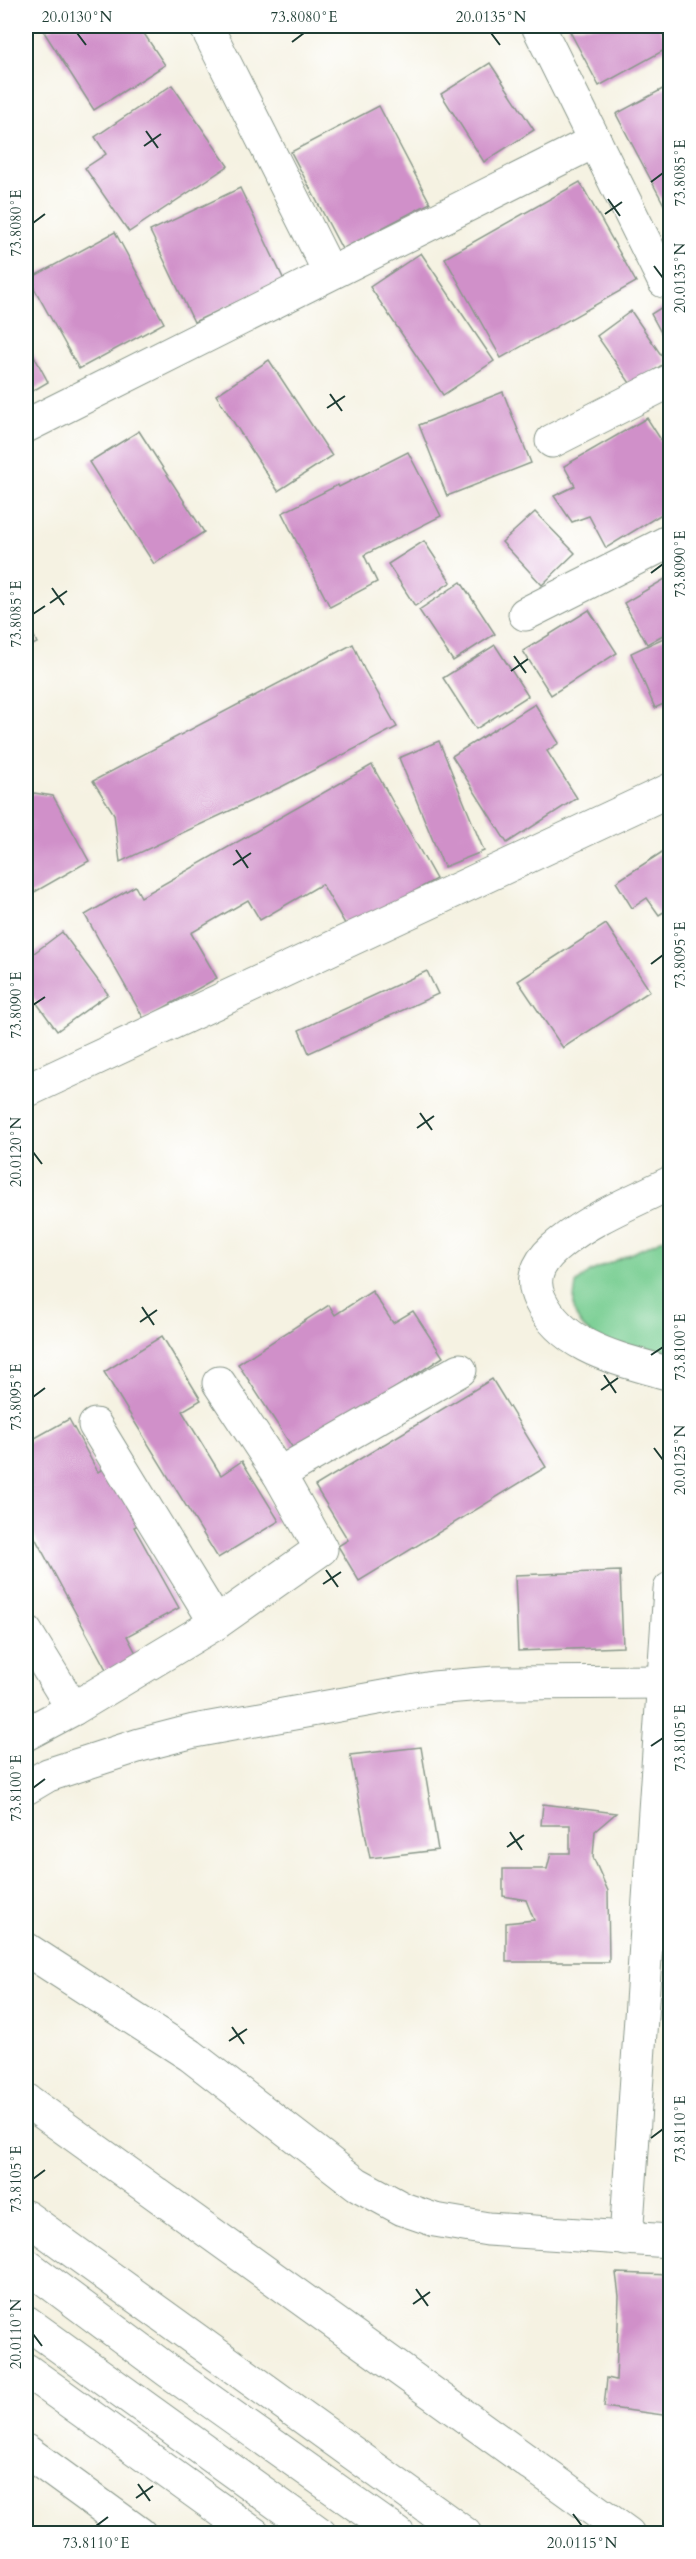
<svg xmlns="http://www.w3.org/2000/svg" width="696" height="2559" viewBox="0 0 696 2559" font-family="Cardo,serif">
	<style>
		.green { fill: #77cd91; stroke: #4b8562; stroke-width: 1.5 }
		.building { fill: #d090c9 }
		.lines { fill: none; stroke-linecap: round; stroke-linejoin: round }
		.minor-casing { stroke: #8a988b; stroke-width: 35 }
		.major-casing { stroke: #8a988b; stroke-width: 35 }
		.highway-casing { stroke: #8a988b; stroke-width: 35 }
		.minor { stroke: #fff; stroke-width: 33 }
		.major { stroke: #fff; stroke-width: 33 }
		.highway { stroke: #fff; stroke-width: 33 }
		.ticks { fill: none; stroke: #1f3d34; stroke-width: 2 }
		.neatline { fill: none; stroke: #1f3d34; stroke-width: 2 }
		.ticks-label { font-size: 15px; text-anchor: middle; fill: #1f3d34 }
	</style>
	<rect width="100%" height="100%" fill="#fff"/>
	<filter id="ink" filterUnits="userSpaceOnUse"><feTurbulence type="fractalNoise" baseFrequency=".0167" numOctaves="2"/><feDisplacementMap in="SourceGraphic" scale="12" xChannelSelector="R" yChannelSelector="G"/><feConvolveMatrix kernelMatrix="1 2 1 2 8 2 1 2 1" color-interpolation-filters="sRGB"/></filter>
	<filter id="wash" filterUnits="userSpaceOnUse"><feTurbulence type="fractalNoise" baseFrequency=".008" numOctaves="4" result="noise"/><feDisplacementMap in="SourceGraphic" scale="24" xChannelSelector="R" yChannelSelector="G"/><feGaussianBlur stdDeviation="1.35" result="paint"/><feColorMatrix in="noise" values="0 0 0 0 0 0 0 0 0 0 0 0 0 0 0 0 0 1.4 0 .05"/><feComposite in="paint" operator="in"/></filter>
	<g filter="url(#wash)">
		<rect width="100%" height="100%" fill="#f5f2e2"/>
		<!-- green -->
		<path class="green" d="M 670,1236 L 670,1351 C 639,1346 581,1349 574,1308 C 573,1301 575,1292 576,1284 L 590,1272 Z"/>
		<g id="blocks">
			<!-- building -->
			<g class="building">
				<polygon points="55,26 139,26 165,65 94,110 44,32"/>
				<polygon points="567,26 659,26 670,47 599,86"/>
				<polygon points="490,63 534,130 484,162 441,94"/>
				<polygon points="172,85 228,166 129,232 85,168 106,154 95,137"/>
				<polygon points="670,85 670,216 616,114"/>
				<polygon points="379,106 430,203 342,249 291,152"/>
				<polygon points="580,182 636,282 501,358 445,258"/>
				<polygon points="240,188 284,280 194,322 150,231"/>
				<polygon points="115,232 164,323 79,369 29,279"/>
				<polygon points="421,253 494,361 443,395 370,287"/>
				<polygon points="670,302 670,349 651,314"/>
				<polygon points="631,311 666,362 632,386 597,336"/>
				<polygon points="26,341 48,382 26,395"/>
				<polygon points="269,360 332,456 278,491 216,395"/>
				<polygon points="503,392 531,463 447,496 419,425"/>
				<polygon points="647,418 670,454 670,509 606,548 589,516 572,522 554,496 575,486 564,466"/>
				<polygon points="139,431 204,532 154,564 89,462"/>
				<polygon points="408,452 441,516 364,555 377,582 330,607 282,513 338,485 339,487"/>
				<polygon points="535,512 575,553 542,585 502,542"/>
				<polygon points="424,541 451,582 415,606 388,564"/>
				<polygon points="670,576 670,631 647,644 624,603"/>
				<polygon points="461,582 495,634 453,661 419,610"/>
				<polygon points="589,610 617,653 551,695 523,651"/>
				<polygon points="26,619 37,643 26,648"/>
				<polygon points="670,635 670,701 655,708 631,653"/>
				<polygon points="353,644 364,669 397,727 283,786 120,862 114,814 93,781"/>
				<polygon points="495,645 528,696 476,729 443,678"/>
				<polygon points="535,704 559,743 547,751 577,798 507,843 452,756"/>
				<polygon points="439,741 484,851 444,867 399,758"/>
				<polygon points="372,765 436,879 348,929 322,884 260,920 248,900 191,933 217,978 144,1019 85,915 135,886 141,897"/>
				<polygon points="34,793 53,796 89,861 26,897 26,798"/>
				<polygon points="670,847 670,908 659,915 647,898 632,908 616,882"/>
				<polygon points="606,924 650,991 563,1048 518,981"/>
				<polygon points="62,932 108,994 57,1031 26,988 26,959"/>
				<polygon points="427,971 438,994 309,1053 299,1030"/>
				<polygon points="372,1291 393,1323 413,1311 443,1357 296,1453 238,1364 329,1305 335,1315"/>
				<polygon points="162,1336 201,1400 182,1411 221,1475 242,1461 279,1521 218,1558 104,1372"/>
				<polygon points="492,1379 546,1467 359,1581 338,1546 348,1540 315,1486"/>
				<polygon points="69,1419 98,1472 108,1466 140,1524 134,1527 179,1608 127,1636 138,1657 108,1673 26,1521 26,1443"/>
				<polygon points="620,1571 623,1647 518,1651 515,1575"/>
				<polygon points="421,1747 438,1850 370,1858 350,1755"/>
				<polygon points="543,1804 616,1813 595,1831 593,1857 608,1891 609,1962 506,1962 506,1923 534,1920 526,1900 503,1896 503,1869 547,1869 551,1853 570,1853 570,1825 541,1825"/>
				<polygon points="616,2273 670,2275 670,2416 604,2407 607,2378 616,2380 619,2296"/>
			</g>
		</g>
	</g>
	<g filter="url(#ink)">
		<use href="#blocks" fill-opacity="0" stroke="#8a988b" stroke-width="1.5"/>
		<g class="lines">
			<!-- minor casing -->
			<g class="minor-casing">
				<g id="minor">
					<polyline points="206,26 330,273"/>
					<polyline points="538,26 664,281"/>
					<polyline points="26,426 595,141"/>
					<polyline points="552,441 670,381"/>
					<polyline points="525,614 670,541"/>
					<polyline points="26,1091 670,790"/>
					<path d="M 670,1183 C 635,1201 593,1217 562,1242 C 542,1257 528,1276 540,1300 C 564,1350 621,1359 670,1374"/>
					<polyline points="279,1474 460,1370"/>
					<polyline points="216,1623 321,1549 279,1474 219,1383"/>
					<polyline points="26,1632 73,1709"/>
					<polyline points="26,1734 73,1709 216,1623 95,1425"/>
					<polyline points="26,1788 48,1775 140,1745 194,1731 433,1688 495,1683 670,1682"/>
					<polyline points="26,1949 190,2055 357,2184 403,2209 435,2220 488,2229 670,2241"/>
					<polyline points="26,2100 628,2534"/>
					<polyline points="626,2239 670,1589"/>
					<polyline points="26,2451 140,2534"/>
				</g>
			</g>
			<!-- major casing -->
			<g class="major-casing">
				<g id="major">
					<polyline points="26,2217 465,2534"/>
					<polyline points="26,2370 254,2534"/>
				</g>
			</g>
			<!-- highway casing -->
			<g class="highway-casing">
				<g id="highway">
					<polyline points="26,2265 167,2370 398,2534"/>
					<polyline points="26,2322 320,2534"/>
				</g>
			</g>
			<!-- minor -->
			<use href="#minor" class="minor"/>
			<!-- major -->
			<use href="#major" class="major"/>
			<!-- highway -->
			<use href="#highway" class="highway"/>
		</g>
	</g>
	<!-- ticks -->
	<path class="ticks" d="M 77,33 L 86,45M 491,33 L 500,45M 292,42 L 304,33M 146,131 L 158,148M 144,146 L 161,134M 651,182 L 663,173M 608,199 L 620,216M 605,214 L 622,202M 33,223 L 45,214M 654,266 L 663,278M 330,394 L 342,411M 327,408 L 345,396M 651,573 L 663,564M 52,588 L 64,605M 50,603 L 67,591M 33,614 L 45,606M 514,656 L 526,673M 511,671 L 528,659M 236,850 L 248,868M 233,865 L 251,853M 651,964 L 663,955M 33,1005 L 45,997M 420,1113 L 432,1130M 417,1128 L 434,1116M 33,1152 L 42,1164M 142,1307 L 154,1325M 140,1322 L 157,1310M 651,1355 L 663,1347M 604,1375 L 616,1393M 601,1390 L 618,1378M 33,1397 L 45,1388M 654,1448 L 663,1460M 326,1570 L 338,1587M 323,1584 L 341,1572M 651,1746 L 663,1738M 33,1788 L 45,1779M 510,1832 L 522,1850M 507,1847 L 524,1835M 232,2027 L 244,2044M 229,2041 L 247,2029M 651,2138 L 663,2129M 33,2179 L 45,2170M 416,2289 L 428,2306M 413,2304 L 430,2292M 33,2334 L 42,2346M 138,2484 L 150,2501M 136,2498 L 153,2486M 573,2514 L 582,2526M 96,2526 L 108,2517"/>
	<!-- margin -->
	<rect width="696" height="2559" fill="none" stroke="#fff" stroke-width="66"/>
	<rect x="33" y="33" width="630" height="2493" class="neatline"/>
	<g class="ticks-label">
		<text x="77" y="22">20.0130°N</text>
		<text x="304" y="22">73.8080°E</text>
		<text x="491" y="22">20.0135°N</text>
		<text transform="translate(680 173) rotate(-90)" y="5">73.8085°E</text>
		<text transform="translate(16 223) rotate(-90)" y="5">73.8080°E</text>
		<text transform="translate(680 278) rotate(-90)" y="5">20.0135°N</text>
		<text transform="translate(680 564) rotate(-90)" y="5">73.8090°E</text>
		<text transform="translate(16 614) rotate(-90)" y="5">73.8085°E</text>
		<text transform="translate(680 955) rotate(-90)" y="5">73.8095°E</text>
		<text transform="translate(16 1005) rotate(-90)" y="5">73.8090°E</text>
		<text transform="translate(16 1152) rotate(-90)" y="5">20.0120°N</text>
		<text transform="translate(680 1347) rotate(-90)" y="5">73.8100°E</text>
		<text transform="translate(16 1397) rotate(-90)" y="5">73.8095°E</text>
		<text transform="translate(680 1460) rotate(-90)" y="5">20.0125°N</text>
		<text transform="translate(680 1738) rotate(-90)" y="5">73.8105°E</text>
		<text transform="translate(16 1788) rotate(-90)" y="5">73.8100°E</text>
		<text transform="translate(680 2129) rotate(-90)" y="5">73.8110°E</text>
		<text transform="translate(16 2179) rotate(-90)" y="5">73.8105°E</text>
		<text transform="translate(16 2334) rotate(-90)" y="5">20.0110°N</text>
		<text x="96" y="2548">73.8110°E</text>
		<text x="582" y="2548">20.0115°N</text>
	</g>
</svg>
